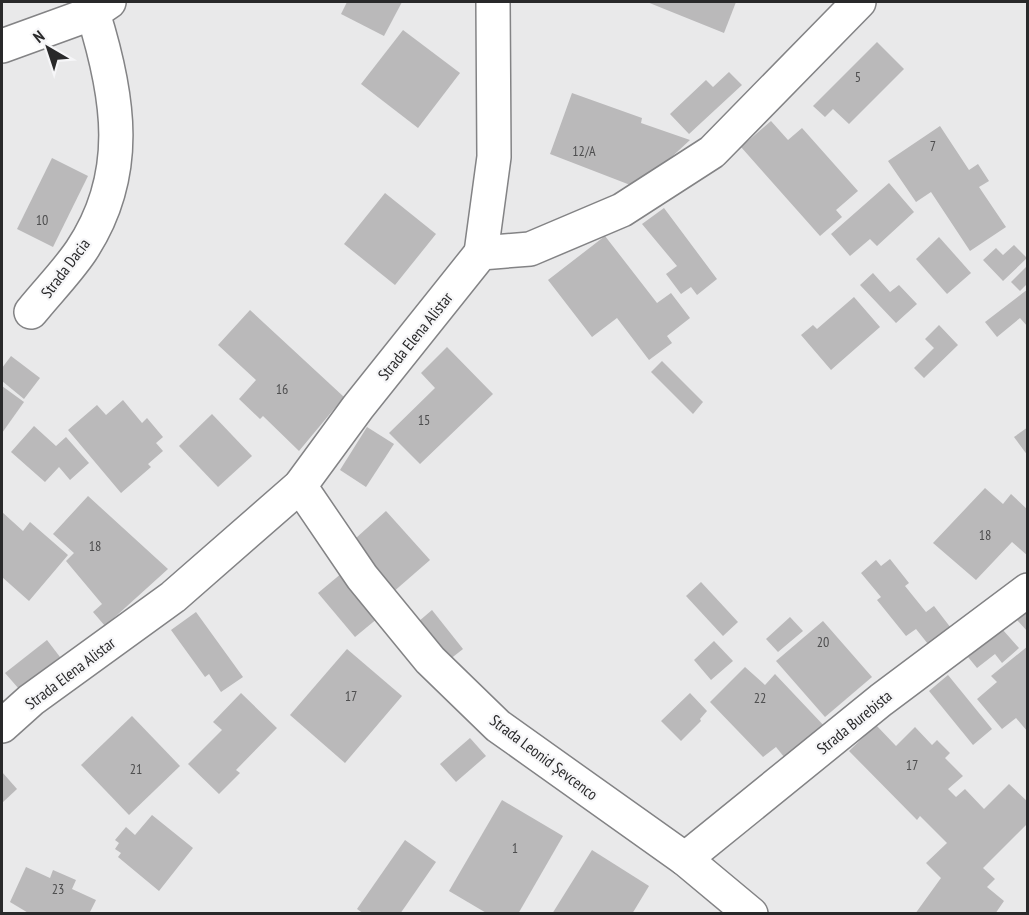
<svg xmlns="http://www.w3.org/2000/svg" width="1029" height="915" viewBox="0 0 1029 915" font-family="'PT Sans Narrow',sans-serif">
	<style>
		.building { fill: #bab9ba }
		.lines { fill: none; stroke-linecap: round; stroke-linejoin: round }
		.street-casing { stroke: #838385; stroke-width: 36 }
		.street { stroke: #fff; stroke-width: 33 }
		.labels { text-anchor: middle; dominant-baseline: central; stroke-width: 4.5; stroke-linejoin: round; paint-order: stroke }
		.number-label { font-size: 14px; fill: #4d4d4e }
		.street-label { font-size: 16px; fill: #29292a; stroke: #f6f6f8 }
	</style>
	<rect width="100%" height="100%" fill="#e9e9ea"/>
	<!-- building -->
	<g class="building">
		<polygon points="347,2 402,2 384,36 341,14"/>
		<polygon points="647,2 736,2 724,33"/>
		<polygon points="403,30 460,73 418,128 361,84"/>
		<polygon points="877,42 904,69 849,124 833,109 825,117 813,106"/>
		<polygon points="729,72 742,85 689,134 670,114 706,80 713,87"/>
		<polygon points="572,93 642,118 641,123 690,140 638,188 550,154"/>
		<polygon points="771,121 788,140 802,128 858,191 836,210 842,217 820,236 741,147"/>
		<polygon points="940,126 969,170 978,164 989,181 979,187 1006,227 970,251 931,192 916,202 888,161"/>
		<polygon points="52,158 88,176 53,247 17,229"/>
		<polygon points="889,183 914,212 877,246 870,239 850,256 831,234"/>
		<polygon points="385,193 436,234 395,285 344,244"/>
		<polygon points="664,208 717,279 697,295 691,287 681,294 666,274 677,266 642,224"/>
		<polygon points="605,236 657,303 671,293 690,318 667,336 672,343 649,360 617,318 592,337 548,280"/>
		<polygon points="939,237 971,273 947,294 916,259"/>
		<polygon points="1014,245 1027,258 1003,281 983,260 996,248 1003,255"/>
		<polygon points="1028,265 1028,283 1020,291 1011,282"/>
		<polygon points="873,273 890,292 899,285 917,304 896,323 860,285"/>
		<polygon points="1028,289 1028,327 1020,318 997,337 985,322"/>
		<polygon points="854,297 880,327 831,370 801,335 813,325 817,329"/>
		<polygon points="250,310 344,397 299,451 263,416 260,419 239,399 256,380 218,345"/>
		<polygon points="939,325 958,345 924,378 914,368 934,348 925,339"/>
		<polygon points="447,347 493,394 420,464 389,433 435,388 421,373"/>
		<polygon points="11,356 40,378 24,399 2,381 2,368"/>
		<polygon points="662,361 703,402 693,414 651,372"/>
		<polygon points="2,386 24,402 2,433"/>
		<polygon points="123,400 142,423 147,418 163,437 156,443 163,451 148,464 151,467 121,493 68,430 97,405 106,415"/>
		<polygon points="212,414 252,456 218,487 179,446"/>
		<polygon points="34,426 56,446 66,437 89,463 70,480 59,467 45,482 11,452"/>
		<polygon points="367,427 394,444 366,487 340,470"/>
		<polygon points="1028,427 1028,456 1014,437"/>
		<polygon points="985,488 1003,504 1011,494 1028,510 1028,556 1012,542 976,580 933,543"/>
		<polygon points="88,496 168,569 105,626 93,612 102,604 66,561 74,553 53,534"/>
		<polygon points="386,511 430,560 392,593 356,538"/>
		<polygon points="2,512 23,531 30,522 68,555 29,601 2,577"/>
		<polygon points="890,559 909,583 905,586 926,612 934,606 954,632 932,649 916,629 906,636 877,600 881,597 861,573 876,560 881,566"/>
		<polygon points="342,573 378,618 355,637 318,593"/>
		<polygon points="701,582 738,622 723,636 686,596"/>
		<polygon points="432,610 463,649 449,660 418,622"/>
		<polygon points="196,612 243,677 221,692 209,674 205,677 171,630"/>
		<polygon points="1028,612 1028,632 1017,620"/>
		<polygon points="790,617 803,631 778,652 766,639"/>
		<polygon points="823,621 872,677 825,717 776,661"/>
		<polygon points="1003,630 1019,648 1002,663 995,654 977,668 968,657"/>
		<polygon points="47,640 60,657 19,689 5,673"/>
		<polygon points="714,641 733,661 711,680 694,660"/>
		<polygon points="1028,646 1028,732 1016,718 1002,729 977,699 997,682 991,676"/>
		<polygon points="347,649 402,696 345,763 290,715"/>
		<polygon points="745,667 765,685 775,674 827,729 789,763 776,747 763,757 710,702"/>
		<polygon points="948,675 992,729 973,745 929,691"/>
		<polygon points="241,693 277,728 236,770 240,773 219,794 188,764 222,730 213,722"/>
		<polygon points="690,693 707,711 700,719 701,721 681,741 661,721"/>
		<polygon points="132,716 180,766 129,815 81,765"/>
		<polygon points="876,725 896,746 915,727 932,745 937,740 950,753 945,758 963,776 948,789 956,797 965,789 984,809 1009,784 1028,802 1028,823 983,868 995,879 987,887 1004,901 995,914 915,914 941,878 926,863 947,843 920,816 917,820 849,751"/>
		<polygon points="470,738 486,756 456,782 440,764"/>
		<polygon points="2,772 17,789 2,803"/>
		<polygon points="502,800 563,836 518,914 488,914 449,891"/>
		<polygon points="152,815 193,848 159,891 118,857 121,853 115,849 119,843 115,840 126,827 135,835"/>
		<polygon points="405,840 436,862 400,914 364,914 357,909"/>
		<polygon points="592,850 649,886 632,914 552,914"/>
		<polygon points="26,867 50,878 53,870 76,880 72,889 96,900 89,914 30,914 10,902"/>
	</g>
	<g class="lines">
		<!-- street casing -->
		<g class="street-casing">
			<g id="street">
				<polyline points="2,46 93,13 109,2"/>
				<polyline points="481,253 494,157 493,2"/>
				<path d="M 31,312 C 47,292 66,273 81,251 C 132,175 119,96 93,13"/>
				<polyline points="300,486 362,577 430,660 498,726 685,859 751,914"/>
				<polyline points="2,726 31,700 173,597 300,486 358,407 481,253 530,249 622,210 712,152 859,2"/>
				<polyline points="685,859 881,700 1028,590"/>
			</g>
		</g>
		<!-- street -->
		<use href="#street" class="street"/>
	</g>
	<g class="labels">
		<!-- number labels -->
		<g class="number-label">
			<text x="858" y="77">5</text>
			<text x="933" y="146">7</text>
			<text x="584" y="151">12/A</text>
			<text x="42" y="220">10</text>
			<text x="282" y="389">16</text>
			<text x="424" y="420">15</text>
			<text x="985" y="535">18</text>
			<text x="95" y="546">18</text>
			<text x="823" y="642">20</text>
			<text x="351" y="696">17</text>
			<text x="760" y="698">22</text>
			<text x="912" y="765">17</text>
			<text x="136" y="769">21</text>
			<text x="515" y="848">1</text>
			<text x="58" y="889">23</text>
		</g>
		<!-- street labels -->
		<g class="street-label">
			<text transform="translate(65 268) rotate(-53)">Strada Dacia</text>
			<text transform="translate(415 336) rotate(-51)">Strada Elena Alistar</text>
			<text transform="translate(70 673) rotate(-37)">Strada Elena Alistar</text>
			<text transform="translate(854 722) rotate(-39)">Strada Burebista</text>
			<text transform="translate(544 757) rotate(37)">Strada Leonid Șevcenco</text>
		</g>
	</g>
	<!-- border -->
	<rect width="1029" height="915" fill="none" stroke="#29292a" stroke-width="6"/>
	<!-- north arrow -->
	<g transform="translate(48 48) rotate(321)" stroke="#f6f6f8" stroke-width="4.5" paint-order="stroke">
	<path d="M0-4.5L10 22L0 15L-10 22Z" fill="#29292a"/>
	<text y="-9" font-size="16" font-weight="bold" text-anchor="middle" fill="#29292a">N</text>
	</g>
</svg>
